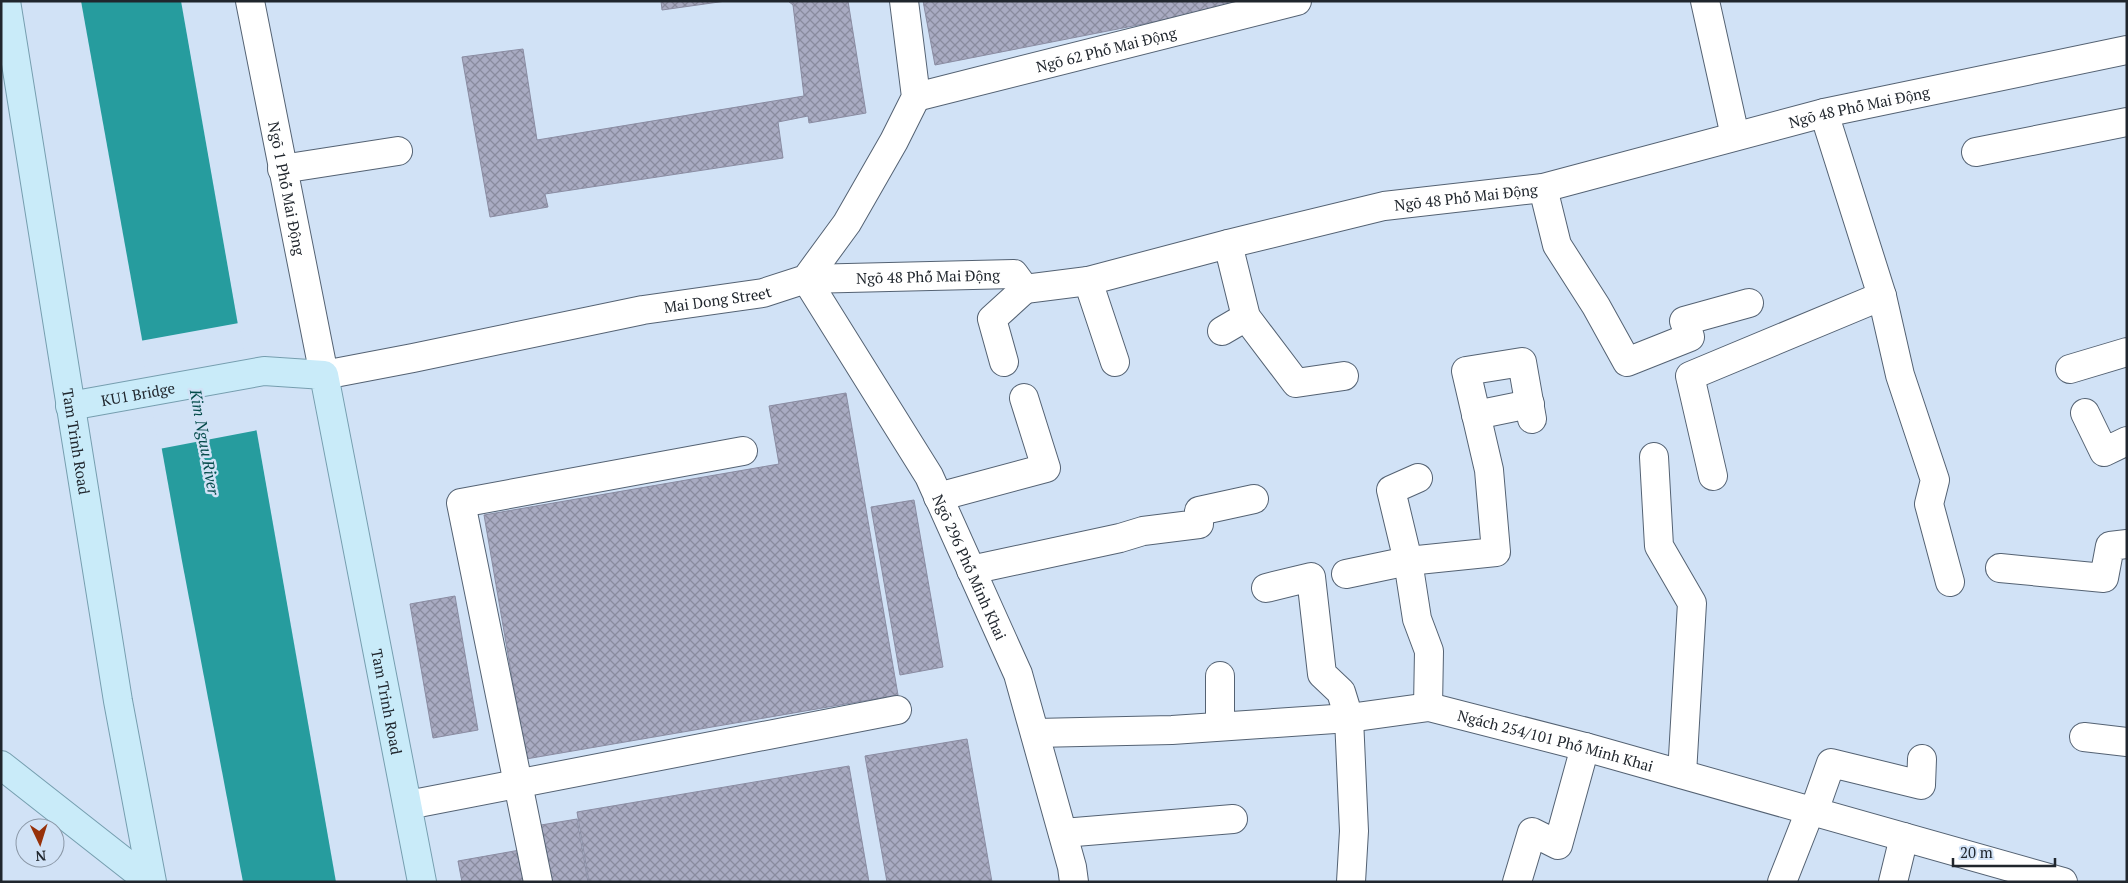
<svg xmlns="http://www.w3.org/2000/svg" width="2128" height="883" viewBox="0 0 2128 883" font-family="'PT Serif',serif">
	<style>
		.water { fill: #269c9e }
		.pier { fill: #d1e2f6 }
		.building { fill: url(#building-cross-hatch); stroke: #8a8ca2 }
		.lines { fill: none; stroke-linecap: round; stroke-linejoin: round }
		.minor-casing { stroke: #546273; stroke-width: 30 }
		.major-casing { stroke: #769eaf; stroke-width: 30 }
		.minor { stroke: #fff; stroke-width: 28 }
		.major { stroke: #c9ebf9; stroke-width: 28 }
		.labels { text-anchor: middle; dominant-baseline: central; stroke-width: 5; stroke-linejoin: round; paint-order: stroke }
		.street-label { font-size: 15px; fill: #20262d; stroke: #d1e2f6 }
		.water-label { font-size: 16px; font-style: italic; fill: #054b4b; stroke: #d1e2f6 }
	</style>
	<defs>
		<pattern id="building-cross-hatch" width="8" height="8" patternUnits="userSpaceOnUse" patternTransform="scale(1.25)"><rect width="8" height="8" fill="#a9abc2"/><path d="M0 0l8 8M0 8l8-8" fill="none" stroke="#898b9e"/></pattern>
	</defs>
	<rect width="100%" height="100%" fill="#d1e2f6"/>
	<!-- water -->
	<polygon class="water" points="81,1 181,1 336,882 243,882 182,561"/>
	<!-- pier -->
	<polygon class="pier" points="239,323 258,430 159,449 140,341"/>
	<!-- building -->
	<g class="building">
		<polygon points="661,1 726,1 662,10"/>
		<polygon points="788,1 848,1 866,113 809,123 808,116 778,122 783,158 545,194 548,207 490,217 462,57 523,49 537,140 804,96 793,5"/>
		<polygon points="923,1 1260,1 935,65"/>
		<polygon points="846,393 898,695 526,759 484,515 779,464 769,406"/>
		<polygon points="914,500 943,667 900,675 871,507"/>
		<polygon points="455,596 478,730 433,738 410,604"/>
		<polygon points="967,739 992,882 887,882 865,756"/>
		<polygon points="849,766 869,882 589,882 577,812"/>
		<polygon points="577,819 588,882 551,882 541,825"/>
		<polygon points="520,850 525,882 462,882 458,861"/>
	</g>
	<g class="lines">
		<!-- minor casing -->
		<g class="minor-casing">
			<g id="minor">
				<path id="s1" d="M 250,1 L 324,375 L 413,358 L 643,310 L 763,293 L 806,279 L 847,223 L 894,141 L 916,97 L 904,1"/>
				<polyline points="1705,1 1735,136"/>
				<path id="s2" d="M 916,97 L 1297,1"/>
				<polyline points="1824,113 1882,296 1900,375 1935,480 1929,504 1950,582"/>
				<polyline points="1976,152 2127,122"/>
				<polyline points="282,169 398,151"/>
				<polyline points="1543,188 1557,245 1596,306 1627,362 1690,337 1684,321 1749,303"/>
				<polyline points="1228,244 1246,317 1296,383 1344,376"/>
				<path id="s3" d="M 806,279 L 1014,274 L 1025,289 L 1088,281 L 1228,244 L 1384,206 L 1543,188 L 1824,113 L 2127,50"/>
				<path id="s4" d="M 806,279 L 929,476 L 1018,674 L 1072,867 L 1074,882"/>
				<polyline points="1088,281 1115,362"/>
				<polyline points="1222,331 1246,317"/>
				<polyline points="1004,362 992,319 1025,289"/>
				<polyline points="2070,369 2127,352"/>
				<polyline points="2085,413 2104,452 2127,441"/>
				<polyline points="1476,415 1530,404"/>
				<polyline points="1654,457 1659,546 1692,603 1682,774"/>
				<polyline points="1713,476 1690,376 1882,296"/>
				<polyline points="1418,478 1391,490 1408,561 1417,619 1429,651 1428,707"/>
				<polyline points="938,497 1046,468 1024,398"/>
				<polyline points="2000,568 2104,578 2110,546 2127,544"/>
				<polyline points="971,570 1120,538 1143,531 1199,524 1199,511 1254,499"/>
				<polyline points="1346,574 1408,561 1496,552 1489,470 1466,371 1522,362 1532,419"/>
				<polyline points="1266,588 1311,577 1322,674 1341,692 1349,718 1354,831 1351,882"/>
				<polyline points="1220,676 1220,726"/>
				<path id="s5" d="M 1035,733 L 1172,730 L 1349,718 L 1429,707 L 1585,747 L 2063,882"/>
				<polyline points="2084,737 2127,742"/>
				<polyline points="408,805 897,710"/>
				<polyline points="1814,811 1831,763 1921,785 1922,759"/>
				<polyline points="1063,833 1233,819"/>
				<polyline points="538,882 461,503 743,451"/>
				<polyline points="1517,882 1532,832 1558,845 1585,747"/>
				<polyline points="1782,882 1810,811"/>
				<polyline points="1893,882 1904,837"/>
			</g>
		</g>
		<!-- major casing -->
		<g class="major-casing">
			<g id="major">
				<path id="s6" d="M 6,1 L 118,701 L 152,882"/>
				<path id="s7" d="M 70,406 L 264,371 L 324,375 L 422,882"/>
				<polyline points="1,765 150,882"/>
			</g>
		</g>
		<!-- minor -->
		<use href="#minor" class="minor"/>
		<!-- major -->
		<use href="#major" class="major"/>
	</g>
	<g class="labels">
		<!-- street labels -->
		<g class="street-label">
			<text stroke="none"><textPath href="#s2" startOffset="196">Ngõ 62 Phố Mai Động</textPath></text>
			<text stroke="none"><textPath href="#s3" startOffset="1082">Ngõ 48 Phố Mai Động</textPath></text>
			<text stroke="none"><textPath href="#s1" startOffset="191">Ngõ 1 Phố Mai Động</textPath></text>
			<text stroke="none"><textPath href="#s3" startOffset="678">Ngõ 48 Phố Mai Động</textPath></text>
			<text stroke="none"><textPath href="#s3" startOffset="122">Ngõ 48 Phố Mai Động</textPath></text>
			<text stroke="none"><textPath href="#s1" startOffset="782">Mai Dong Street</textPath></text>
			<text stroke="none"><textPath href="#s7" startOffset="69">KU1 Bridge</textPath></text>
			<text stroke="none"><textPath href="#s6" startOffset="446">Tam Trinh Road</textPath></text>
			<text stroke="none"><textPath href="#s4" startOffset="332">Ngõ 296 Phố Minh Khai</textPath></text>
			<text stroke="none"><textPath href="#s7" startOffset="590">Tam Trinh Road</textPath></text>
			<text stroke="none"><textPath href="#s5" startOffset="526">Ngách 254/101 Phố Minh Khai</textPath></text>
		</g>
		<!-- water labels -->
		<g class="water-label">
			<text transform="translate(205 442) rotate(80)">Kim Nguu River</text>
		</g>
	</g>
	<!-- border -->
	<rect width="2128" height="883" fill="none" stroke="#20262d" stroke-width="5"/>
	<!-- north arrow -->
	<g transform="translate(40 843) rotate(176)"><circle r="24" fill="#d1e2f6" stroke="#8a97a6"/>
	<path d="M0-4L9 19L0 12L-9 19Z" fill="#97310a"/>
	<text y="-8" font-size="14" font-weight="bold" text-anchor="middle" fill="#20262d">N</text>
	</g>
	<!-- scale -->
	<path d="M1953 858v8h102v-8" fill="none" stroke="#20262d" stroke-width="2.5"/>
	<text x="1960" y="858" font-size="15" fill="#20262d" stroke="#d1e2f6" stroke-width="4" paint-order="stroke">20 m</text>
</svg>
